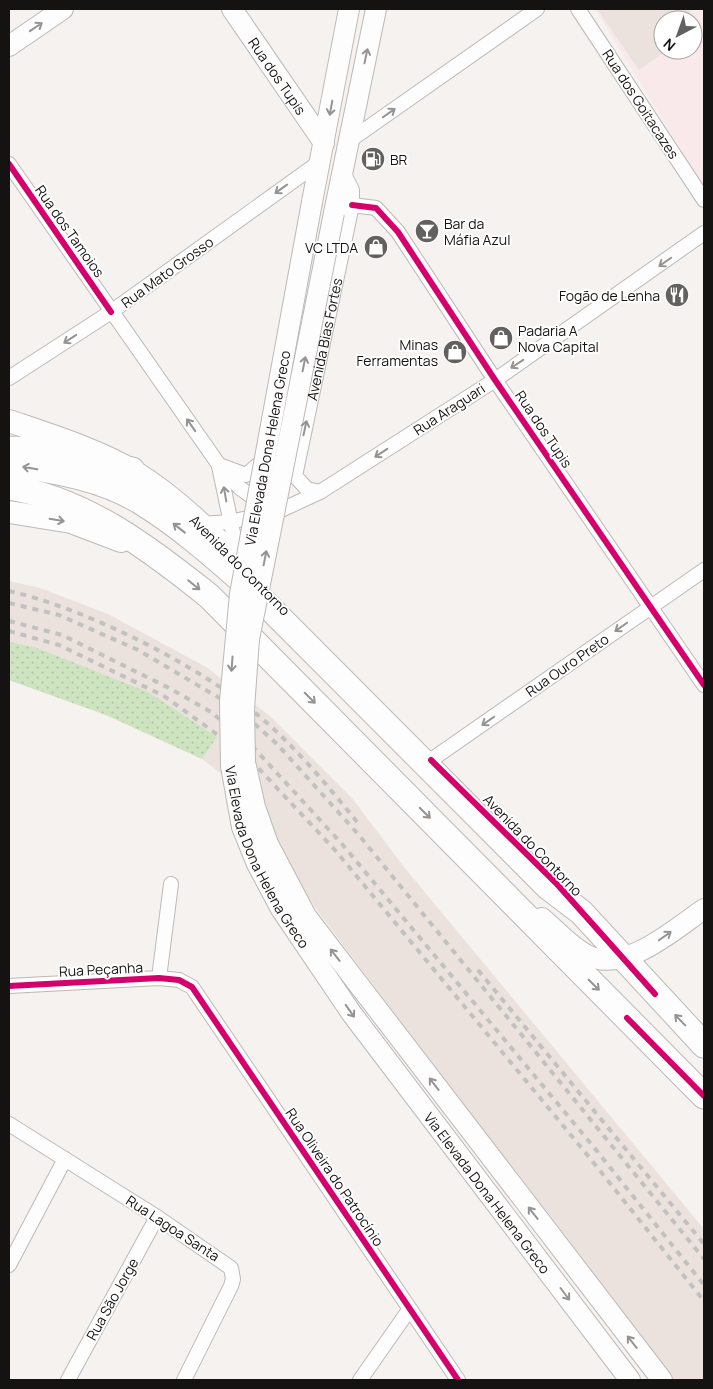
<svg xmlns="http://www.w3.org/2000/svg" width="713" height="1389" viewBox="0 0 713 1389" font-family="Manrope,sans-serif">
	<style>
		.commercial { fill: #f9e9ea; fill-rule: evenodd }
		.built { fill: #ece2dd }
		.grass { fill: url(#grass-dots) }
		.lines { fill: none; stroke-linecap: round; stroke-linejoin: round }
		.street-casing { stroke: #bcb9b7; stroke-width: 16 }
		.secondary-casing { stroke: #bcb9b7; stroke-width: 22 }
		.primary-casing { stroke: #bcb9b7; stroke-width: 24 }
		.highway-casing { stroke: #bcb9b7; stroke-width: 27 }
		.street { stroke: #fefdfd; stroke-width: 14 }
		.secondary { stroke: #fefdfd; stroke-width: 20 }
		.primary { stroke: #fefdfd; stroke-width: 22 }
		.highway { stroke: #fefdfd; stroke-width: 25 }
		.rail { stroke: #c1c1c0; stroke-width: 4; stroke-dasharray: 6 6; stroke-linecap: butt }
		.secondary-bridge-casing { stroke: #bcb9b7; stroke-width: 22; stroke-linecap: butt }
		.secondary-bridge { stroke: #fefdfd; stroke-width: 20 }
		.cycleway-casing { stroke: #fff; stroke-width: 9 }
		.cycleway { stroke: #d6006c; stroke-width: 6 }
		.oneway { stroke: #959493 }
		.labels { text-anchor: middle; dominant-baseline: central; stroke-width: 4; stroke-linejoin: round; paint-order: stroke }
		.street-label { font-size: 14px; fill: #151311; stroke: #fff }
		.poi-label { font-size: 14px; fill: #151311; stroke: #fff; text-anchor: start }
	</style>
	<defs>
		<pattern id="grass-dots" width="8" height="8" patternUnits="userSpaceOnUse" patternTransform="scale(1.25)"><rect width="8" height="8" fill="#cee4c0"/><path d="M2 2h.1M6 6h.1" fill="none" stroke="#b0c3a4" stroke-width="1.8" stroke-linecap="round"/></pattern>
	</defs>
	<rect width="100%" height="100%" fill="#f5f2f0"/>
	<!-- commercial -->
	<path class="commercial" d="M 595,9 L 704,9 L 704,187 ZM 663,20 L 693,20 L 693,50 L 663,50 Z"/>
	<!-- built -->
	<g class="built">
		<polygon points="597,9 688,9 700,27 693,32 693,20 663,20 663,50 667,50 639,70"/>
		<polygon points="9,581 40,588 108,614 206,667 270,716 351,797 404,867 704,1229 704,1380 671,1380 319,913 273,844 261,804 202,759 106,715 9,680"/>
	</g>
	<!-- grass -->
	<polygon class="grass" points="9,642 37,648 148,692 217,737 202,759 106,715 9,680"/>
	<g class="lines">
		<!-- street casing -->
		<g class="street-casing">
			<g id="street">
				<polyline points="578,9 704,200"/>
				<polyline points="349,141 537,9"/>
				<polyline points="9,164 219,465 240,488 262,504"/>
				<polyline points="352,205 376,208 398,232 495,380 704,685"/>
				<polyline points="9,378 111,312 321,161"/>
				<polyline points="219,466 238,557"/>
				<polyline points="222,466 246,475 260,463"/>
				<path id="s1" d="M 320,492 L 307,489 L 295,476 L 352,205 L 352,190 L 343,172"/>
				<polyline points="200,524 230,522 279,511 320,492 495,380 704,233"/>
				<polyline points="431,760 704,570"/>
				<polyline points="159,978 171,884"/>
				<polyline points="9,986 159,978 179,980 192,987 458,1380"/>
				<polyline points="9,1124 157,1217 231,1268 233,1279 231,1286 184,1380"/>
				<polyline points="9,1265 65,1159"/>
				<polyline points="68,1380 157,1217"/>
				<polyline points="360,1380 409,1310"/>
			</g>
		</g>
		<!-- secondary casing -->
		<g class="secondary-casing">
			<g id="secondary">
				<path id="s2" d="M 232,9 L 324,143"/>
				<polyline points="9,46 63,9"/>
				<polyline points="312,202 349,9"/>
				<polyline points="334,213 376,9"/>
				<polyline points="245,762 255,807 268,844 306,916 662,1380"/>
				<path id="s3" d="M 231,766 L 242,827 L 257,864 L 281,909 L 352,1014 L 630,1380"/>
				<path d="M 542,918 C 556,930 571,947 587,955 C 624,975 676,928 704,909"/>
			</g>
		</g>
		<!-- primary casing -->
		<g class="primary-casing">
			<g id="primary">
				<path d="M 9,421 C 47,434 98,450 133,471 C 179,499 220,540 256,580"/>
				<polyline points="9,512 71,522 121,541"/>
			</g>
		</g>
		<!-- highway casing -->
		<g class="highway-casing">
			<g id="highway">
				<polyline points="9,449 38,450 132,470"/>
				<path d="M 9,465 C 52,469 104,479 141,502 C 180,526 215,557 249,587 L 548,887 L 581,912 L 704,1045"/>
				<path d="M 9,487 C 86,500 149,548 209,596 L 704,1096"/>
			</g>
		</g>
		<!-- street -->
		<use href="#street" class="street"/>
		<!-- secondary -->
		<use href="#secondary" class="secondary"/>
		<!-- primary -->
		<use href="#primary" class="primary"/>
		<!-- highway -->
		<use href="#highway" class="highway"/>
		<!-- rail -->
		<g class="rail">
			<path d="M 9,591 C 82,608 179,656 240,701 C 285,734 323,780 358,823"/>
			<polyline points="9,603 59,615 138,650 238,709 277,744 358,834 704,1259"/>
			<polyline points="9,621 62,635 169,688 211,712 254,748 342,844 597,1151 704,1285"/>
			<polyline points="9,631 59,645 164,696 247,756 335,850 589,1157 704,1301"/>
			<polyline points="478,970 704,1244"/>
		</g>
		<!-- secondary-bridge casing -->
		<g class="secondary-bridge-casing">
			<g id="secondary-bridge">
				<polyline points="245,762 244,709 249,639 334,213"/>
				<path id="s4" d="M 231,766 L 230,701 L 240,594 L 312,202"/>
			</g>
		</g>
		<!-- secondary-bridge -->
		<use href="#secondary-bridge" class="secondary-bridge"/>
		<!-- cycleway casing -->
		<g class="cycleway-casing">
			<g id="cycleway">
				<polyline points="9,164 111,312"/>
				<polyline points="352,205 376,208 398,232 495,380 704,685"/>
				<polyline points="431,760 556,883 655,994"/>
				<polyline points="9,986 159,978 179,980 192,987 458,1380"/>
				<polyline points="627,1018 704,1096"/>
			</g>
		</g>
		<!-- cycleway -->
		<use href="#cycleway" class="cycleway"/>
	</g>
	<!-- one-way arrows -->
	<defs><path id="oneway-shaft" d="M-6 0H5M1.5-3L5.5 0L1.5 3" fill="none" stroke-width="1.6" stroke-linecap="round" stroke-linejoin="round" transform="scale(1.25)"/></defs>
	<g class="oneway">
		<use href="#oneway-shaft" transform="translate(36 27) rotate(-34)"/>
		<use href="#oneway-shaft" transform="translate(366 56) rotate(-78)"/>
		<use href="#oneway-shaft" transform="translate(331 108) rotate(100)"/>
		<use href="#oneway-shaft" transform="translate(389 113) rotate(-35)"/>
		<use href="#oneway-shaft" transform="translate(281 189) rotate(144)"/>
		<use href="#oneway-shaft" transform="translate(665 262) rotate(145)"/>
		<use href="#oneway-shaft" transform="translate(70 339) rotate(147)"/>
		<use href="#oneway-shaft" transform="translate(304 364) rotate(-79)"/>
		<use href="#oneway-shaft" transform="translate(517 364) rotate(146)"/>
		<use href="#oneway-shaft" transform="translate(191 425) rotate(-125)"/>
		<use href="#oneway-shaft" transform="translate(305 428) rotate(-78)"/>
		<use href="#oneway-shaft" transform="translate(381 453) rotate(147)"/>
		<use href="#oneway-shaft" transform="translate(30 468) rotate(-170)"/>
		<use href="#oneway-shaft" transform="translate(225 494) rotate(-100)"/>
		<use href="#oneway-shaft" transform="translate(57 520) rotate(9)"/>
		<use href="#oneway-shaft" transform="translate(179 528) rotate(-142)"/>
		<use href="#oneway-shaft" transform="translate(265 558) rotate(-79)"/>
		<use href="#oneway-shaft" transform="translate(194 585) rotate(39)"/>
		<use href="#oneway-shaft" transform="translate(621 627) rotate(145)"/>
		<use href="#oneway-shaft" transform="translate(232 664) rotate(94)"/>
		<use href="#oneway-shaft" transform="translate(310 698) rotate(45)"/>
		<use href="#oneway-shaft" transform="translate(488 721) rotate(145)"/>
		<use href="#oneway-shaft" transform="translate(425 813) rotate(45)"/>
		<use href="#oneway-shaft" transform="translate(665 936) rotate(-35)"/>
		<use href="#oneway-shaft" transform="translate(335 955) rotate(-128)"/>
		<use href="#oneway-shaft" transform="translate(594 985) rotate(45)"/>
		<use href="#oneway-shaft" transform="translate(350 1011) rotate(55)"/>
		<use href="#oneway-shaft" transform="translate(680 1020) rotate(-134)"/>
		<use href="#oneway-shaft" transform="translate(434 1084) rotate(-128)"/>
		<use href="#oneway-shaft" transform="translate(533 1213) rotate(-128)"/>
		<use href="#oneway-shaft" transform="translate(565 1294) rotate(53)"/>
		<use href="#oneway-shaft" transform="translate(632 1342) rotate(-128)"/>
	</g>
	<!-- icons -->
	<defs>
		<g id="fuel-disc" transform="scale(1.25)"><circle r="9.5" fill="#63615f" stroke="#fff"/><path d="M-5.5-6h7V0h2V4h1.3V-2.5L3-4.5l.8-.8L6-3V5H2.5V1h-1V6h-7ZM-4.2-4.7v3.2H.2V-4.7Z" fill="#fff"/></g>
		<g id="bar-disc" transform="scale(1.25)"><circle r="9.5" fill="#63615f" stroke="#fff"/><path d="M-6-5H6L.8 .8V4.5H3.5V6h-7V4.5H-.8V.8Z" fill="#fff"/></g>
		<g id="shop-disc" transform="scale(1.25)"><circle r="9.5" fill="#63615f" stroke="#fff"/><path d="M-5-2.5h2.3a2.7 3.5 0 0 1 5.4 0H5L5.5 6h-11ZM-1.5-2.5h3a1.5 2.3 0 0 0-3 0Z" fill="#fff"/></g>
		<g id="restaurant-disc" transform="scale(1.25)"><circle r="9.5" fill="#63615f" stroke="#fff"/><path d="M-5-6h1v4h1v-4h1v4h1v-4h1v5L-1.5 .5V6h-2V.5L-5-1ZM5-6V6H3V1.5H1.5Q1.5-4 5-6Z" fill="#fff"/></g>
	</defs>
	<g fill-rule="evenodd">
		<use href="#fuel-disc" x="373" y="159"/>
		<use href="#bar-disc" x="427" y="231"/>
		<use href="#shop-disc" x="376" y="247"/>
		<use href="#restaurant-disc" x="677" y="295"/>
		<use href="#shop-disc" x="501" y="338"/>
		<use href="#shop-disc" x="455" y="352"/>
	</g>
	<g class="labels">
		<!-- street labels -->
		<g class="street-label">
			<text stroke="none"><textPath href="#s2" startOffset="81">Rua dos Tupis</textPath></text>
			<text transform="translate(641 104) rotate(57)">Rua dos Goitacazes</text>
			<text transform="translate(70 231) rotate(55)">Rua dos Tamoios</text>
			<text transform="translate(167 272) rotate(-36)">Rua Mato Grosso</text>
			<text stroke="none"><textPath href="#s1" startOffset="171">Avenida Bias Fortes</textPath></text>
			<text transform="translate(449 409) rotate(-33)">Rua Araguari</text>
			<text transform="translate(544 429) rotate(56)">Rua dos Tupis</text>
			<text stroke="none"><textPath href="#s4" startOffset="321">Via Elevada Dona Helena Greco</textPath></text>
			<text transform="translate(240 565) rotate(45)">Avenida do Contorno</text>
			<text transform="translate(567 665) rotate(-35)">Rua Ouro Preto</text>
			<text transform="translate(533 845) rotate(46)">Avenida do Contorno</text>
			<text stroke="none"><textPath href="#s3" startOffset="99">Via Elevada Dona Helena Greco</textPath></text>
			<text transform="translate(101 969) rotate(-3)">Rua Peçanha</text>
			<text transform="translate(335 1177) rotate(56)">Rua Oliveira do Patrocínio</text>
			<text stroke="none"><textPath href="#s3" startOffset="504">Via Elevada Dona Helena Greco</textPath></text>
			<text transform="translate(173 1228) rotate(33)">Rua Lagoa Santa</text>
			<text transform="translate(112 1299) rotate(-61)">Rua São Jorge</text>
		</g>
		<!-- poi labels -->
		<g class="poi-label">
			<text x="390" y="159">BR</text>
			<text x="444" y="223">Bar da<tspan x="444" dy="16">Máfia Azul</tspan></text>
			<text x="358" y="247" text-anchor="end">VC LTDA</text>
			<text x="660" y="295" text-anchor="end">Fogão de Lenha</text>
			<text x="518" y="330">Padaria A<tspan x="518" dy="16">Nova Capital</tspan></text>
			<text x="438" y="344" text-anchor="end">Minas<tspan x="438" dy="16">Ferramentas</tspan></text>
		</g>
	</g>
	<!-- border -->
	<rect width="713" height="1389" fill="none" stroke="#151311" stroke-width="20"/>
	<!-- north arrow -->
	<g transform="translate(678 35) rotate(221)"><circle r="24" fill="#ffffff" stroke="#a1a1a0"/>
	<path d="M0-4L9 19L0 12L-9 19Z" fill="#63615f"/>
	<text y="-8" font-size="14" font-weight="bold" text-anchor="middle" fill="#151311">N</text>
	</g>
</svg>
